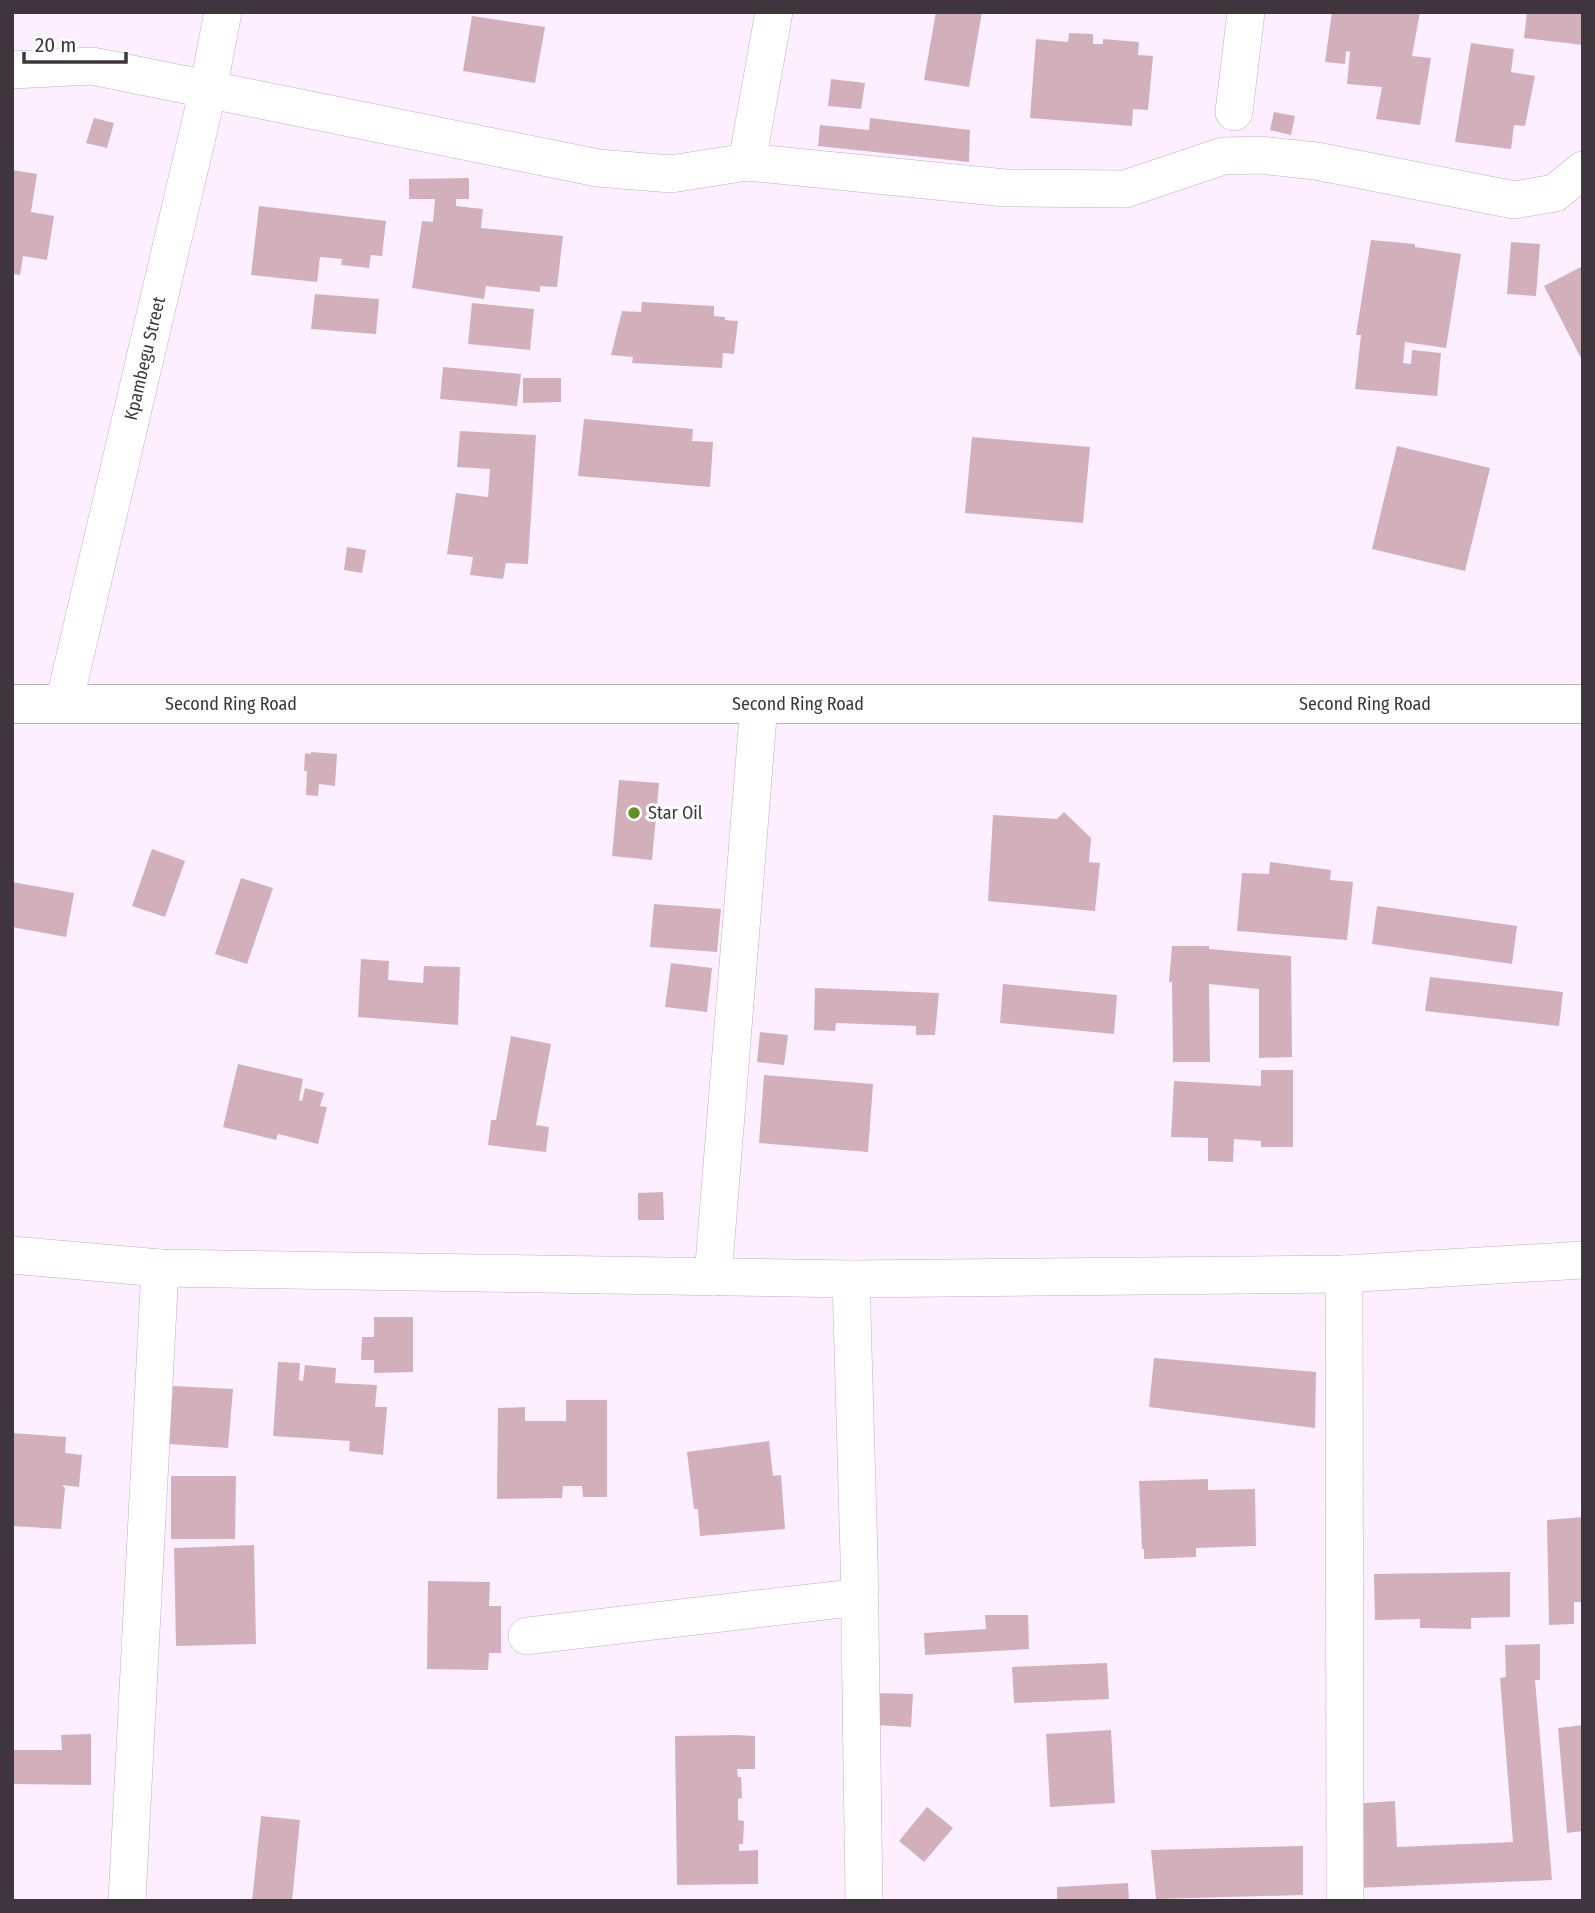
<svg xmlns="http://www.w3.org/2000/svg" width="1595" height="1913" viewBox="0 0 1595 1913" font-family="'Fira Sans Condensed',sans-serif">
	<style>
		.building { fill: #d2b0bb }
		.lines { fill: none; stroke-linecap: round; stroke-linejoin: round }
		.minor-casing { stroke: #c2acc5; stroke-width: 38 }
		.tertiary-casing { stroke: #c2acc5; stroke-width: 40 }
		.minor { stroke: #fff; stroke-width: 37 }
		.tertiary { stroke: #fff; stroke-width: 38 }
		.poi-dot { fill: #619025; stroke: #fff; stroke-width: 2.5 }
		.labels { text-anchor: middle; dominant-baseline: central; stroke-width: 6; stroke-linejoin: round; paint-order: stroke }
		.street-label { font-size: 18px; fill: #3e353f; stroke: #fff }
		.poi-label { font-size: 18px; fill: #3e353f; stroke: #fff; text-anchor: start }
	</style>
	<rect width="100%" height="100%" fill="#fdefff"/>
	<!-- building -->
	<g class="building">
		<polygon points="936,12 982,12 969,87 924,80"/>
		<polygon points="1332,12 1420,12 1412,56 1431,58 1420,125 1376,119 1382,87 1347,84 1350,52 1346,51 1345,64 1325,62"/>
		<polygon points="1527,12 1583,12 1583,45 1524,38"/>
		<polygon points="472,16 545,27 535,83 463,71"/>
		<polygon points="1069,33 1093,34 1093,44 1103,44 1103,39 1139,42 1138,55 1153,56 1148,110 1133,109 1132,126 1030,118 1036,39 1068,42"/>
		<polygon points="1471,43 1514,49 1511,72 1535,76 1525,126 1514,125 1511,149 1455,142"/>
		<polygon points="831,79 865,83 861,109 828,106"/>
		<polygon points="1274,112 1295,116 1291,135 1270,130"/>
		<polygon points="94,118 114,123 107,148 86,143"/>
		<polygon points="870,118 970,130 969,162 818,146 820,125 869,130"/>
		<polygon points="12,170 37,174 31,212 54,216 47,260 23,256 20,275 12,274"/>
		<polygon points="469,178 469,199 456,199 456,206 483,209 481,228 563,236 557,287 540,286 540,292 486,286 484,299 412,288 422,221 433,222 435,199 409,199 409,179"/>
		<polygon points="259,206 386,221 382,256 371,255 369,268 341,265 342,259 320,257 317,282 251,275"/>
		<polygon points="1371,240 1415,244 1415,247 1461,254 1446,348 1405,342 1403,363 1411,364 1412,350 1441,353 1437,396 1355,389 1361,335 1356,335"/>
		<polygon points="1511,242 1540,244 1536,296 1507,294"/>
		<polygon points="1583,266 1583,362 1544,286"/>
		<polygon points="315,294 379,299 376,334 311,329"/>
		<polygon points="642,302 714,306 714,316 725,317 725,320 738,321 734,354 723,353 722,368 632,363 633,357 611,355 622,311 641,312"/>
		<polygon points="472,303 534,309 530,350 468,344"/>
		<polygon points="443,367 521,374 517,406 440,399"/>
		<polygon points="523,378 561,378 561,402 523,403"/>
		<polygon points="584,419 693,429 692,441 713,442 710,487 578,476"/>
		<polygon points="460,431 536,435 528,564 506,563 503,579 470,575 473,557 447,554 456,493 488,497 490,469 457,467"/>
		<polygon points="972,437 1090,447 1083,523 965,513"/>
		<polygon points="1397,446 1490,468 1465,571 1372,549"/>
		<polygon points="347,547 366,550 362,573 344,570"/>
		<polygon points="311,752 337,754 335,786 319,784 318,796 306,795 307,771 304,771 305,753 311,754"/>
		<polygon points="619,780 659,783 652,860 612,856"/>
		<polygon points="1064,812 1091,838 1089,862 1100,863 1095,911 988,901 993,815 1057,819"/>
		<polygon points="152,849 185,861 165,917 132,906"/>
		<polygon points="1270,862 1331,870 1330,880 1353,882 1347,940 1237,931 1242,873 1269,874"/>
		<polygon points="241,878 273,888 247,964 215,954"/>
		<polygon points="12,882 74,893 66,937 12,927"/>
		<polygon points="654,904 721,909 717,952 650,947"/>
		<polygon points="1377,906 1517,926 1512,964 1372,944"/>
		<polygon points="1172,946 1209,946 1209,949 1291,956 1292,1057 1259,1058 1259,989 1209,984 1210,1062 1173,1062 1172,982 1169,982"/>
		<polygon points="361,959 389,961 388,980 423,983 424,966 460,967 458,1025 358,1017"/>
		<polygon points="671,963 712,968 707,1012 665,1007"/>
		<polygon points="1430,977 1563,992 1559,1026 1425,1011"/>
		<polygon points="1003,984 1117,995 1114,1034 1000,1023"/>
		<polygon points="815,988 939,993 935,1035 916,1035 916,1026 836,1023 835,1031 814,1030"/>
		<polygon points="760,1032 788,1035 784,1065 757,1062"/>
		<polygon points="511,1036 551,1044 536,1125 549,1127 546,1152 488,1145 491,1120 496,1120"/>
		<polygon points="238,1064 303,1079 299,1100 302,1101 305,1088 324,1093 320,1106 327,1107 318,1144 278,1134 276,1140 223,1127"/>
		<polygon points="1261,1070 1293,1070 1293,1147 1261,1147 1261,1141 1234,1139 1233,1162 1208,1161 1208,1138 1171,1137 1174,1081 1261,1086"/>
		<polygon points="764,1075 873,1084 868,1152 759,1143"/>
		<polygon points="663,1192 664,1220 638,1220 638,1193"/>
		<polygon points="374,1317 413,1317 413,1372 374,1373 374,1360 361,1360 362,1337 374,1337"/>
		<polygon points="1154,1358 1316,1372 1315,1428 1149,1407"/>
		<polygon points="278,1362 300,1363 299,1380 303,1381 305,1365 336,1368 335,1383 377,1385 375,1407 387,1407 383,1455 349,1451 350,1441 273,1436"/>
		<polygon points="173,1386 233,1389 228,1448 169,1444"/>
		<polygon points="566,1400 607,1400 607,1497 583,1497 582,1486 563,1486 562,1498 497,1499 498,1408 525,1407 525,1421 566,1421"/>
		<polygon points="12,1433 66,1437 65,1453 82,1455 79,1487 62,1485 65,1488 61,1529 12,1526"/>
		<polygon points="769,1441 773,1476 781,1475 785,1529 700,1536 698,1509 694,1509 687,1452"/>
		<polygon points="171,1476 236,1476 235,1539 171,1539"/>
		<polygon points="1208,1479 1208,1490 1255,1489 1256,1546 1196,1548 1196,1557 1144,1559 1144,1549 1142,1549 1139,1481"/>
		<polygon points="1583,1517 1583,1602 1574,1602 1574,1624 1549,1625 1547,1520"/>
		<polygon points="254,1545 256,1644 176,1646 174,1548"/>
		<polygon points="1510,1572 1510,1617 1471,1618 1471,1629 1420,1628 1420,1619 1375,1620 1374,1574"/>
		<polygon points="428,1581 490,1582 489,1606 501,1606 501,1653 489,1653 488,1670 427,1669"/>
		<polygon points="985,1615 1028,1615 1029,1649 925,1655 924,1633 986,1629"/>
		<polygon points="1540,1644 1540,1680 1535,1680 1552,1880 1355,1888 1350,1804 1395,1801 1397,1847 1513,1842 1500,1678 1506,1677 1505,1645"/>
		<polygon points="1107,1663 1109,1699 1014,1703 1012,1667"/>
		<polygon points="877,1693 913,1694 911,1727 875,1725"/>
		<polygon points="1583,1725 1583,1831 1567,1833 1558,1728"/>
		<polygon points="1111,1730 1115,1803 1050,1807 1046,1734"/>
		<polygon points="91,1734 91,1785 12,1784 12,1750 62,1750 61,1735"/>
		<polygon points="737,1735 755,1736 755,1769 737,1769 738,1777 741,1777 742,1798 738,1799 738,1820 744,1821 743,1844 739,1844 739,1851 758,1850 758,1884 677,1885 675,1736"/>
		<polygon points="927,1807 953,1828 924,1862 899,1841"/>
		<polygon points="261,1816 300,1820 292,1901 252,1901"/>
		<polygon points="1303,1846 1303,1895 1156,1899 1151,1850"/>
		<polygon points="1128,1883 1129,1901 1057,1901 1057,1887"/>
	</g>
	<g class="lines">
		<!-- minor casing -->
		<g class="minor-casing">
			<g id="minor">
				<polyline points="12,70 92,66 598,168 671,174 747,162 1005,188 1125,189 1223,156 1260,155 1316,161 1514,200 1555,193 1583,170"/>
				<polyline points="1234,112 1246,12"/>
				<polyline points="747,162 774,12"/>
				<path id="s1" d="M 64,703 L 208,90 L 223,12"/>
				<polyline points="12,1255 160,1268 851,1279 1344,1274 1583,1260"/>
				<polyline points="1344,1274 1345,1901"/>
				<polyline points="713,1277 759,704"/>
				<polyline points="851,1279 859,1556 864,1901"/>
				<polyline points="527,1636 860,1597"/>
				<polyline points="127,1901 160,1268"/>
			</g>
		</g>
		<!-- tertiary casing -->
		<g class="tertiary-casing">
			<g id="tertiary">
				<path id="s2" d="M 12,704 L 1583,704"/>
			</g>
		</g>
		<!-- minor -->
		<use href="#minor" class="minor"/>
		<!-- tertiary -->
		<use href="#tertiary" class="tertiary"/>
	</g>
	<!-- markers -->
	<circle class="poi-dot" cx="634" cy="813" r="7"/>
	<g class="labels">
		<!-- street labels -->
		<g class="street-label">
			<text stroke="none"><textPath href="#s1" startOffset="354">Kpambegu Street</textPath></text>
			<text stroke="none"><textPath href="#s2" startOffset="219">Second Ring Road</textPath></text>
			<text stroke="none"><textPath href="#s2" startOffset="786">Second Ring Road</textPath></text>
			<text stroke="none"><textPath href="#s2" startOffset="1353">Second Ring Road</textPath></text>
		</g>
		<!-- poi labels -->
		<g class="poi-label">
			<text x="648" y="813">Star Oil</text>
		</g>
	</g>
	<!-- border -->
	<rect width="1595" height="1913" fill="none" stroke="#3e353f" stroke-width="28"/>
	<!-- scale -->
	<path d="M24 52v10h102v-10" fill="none" stroke="#3e353f" stroke-width="3.5"/>
	<text x="35" y="52" font-size="21" fill="#3e353f" stroke="#ffffff" stroke-width="5" paint-order="stroke">20 m</text>
</svg>
